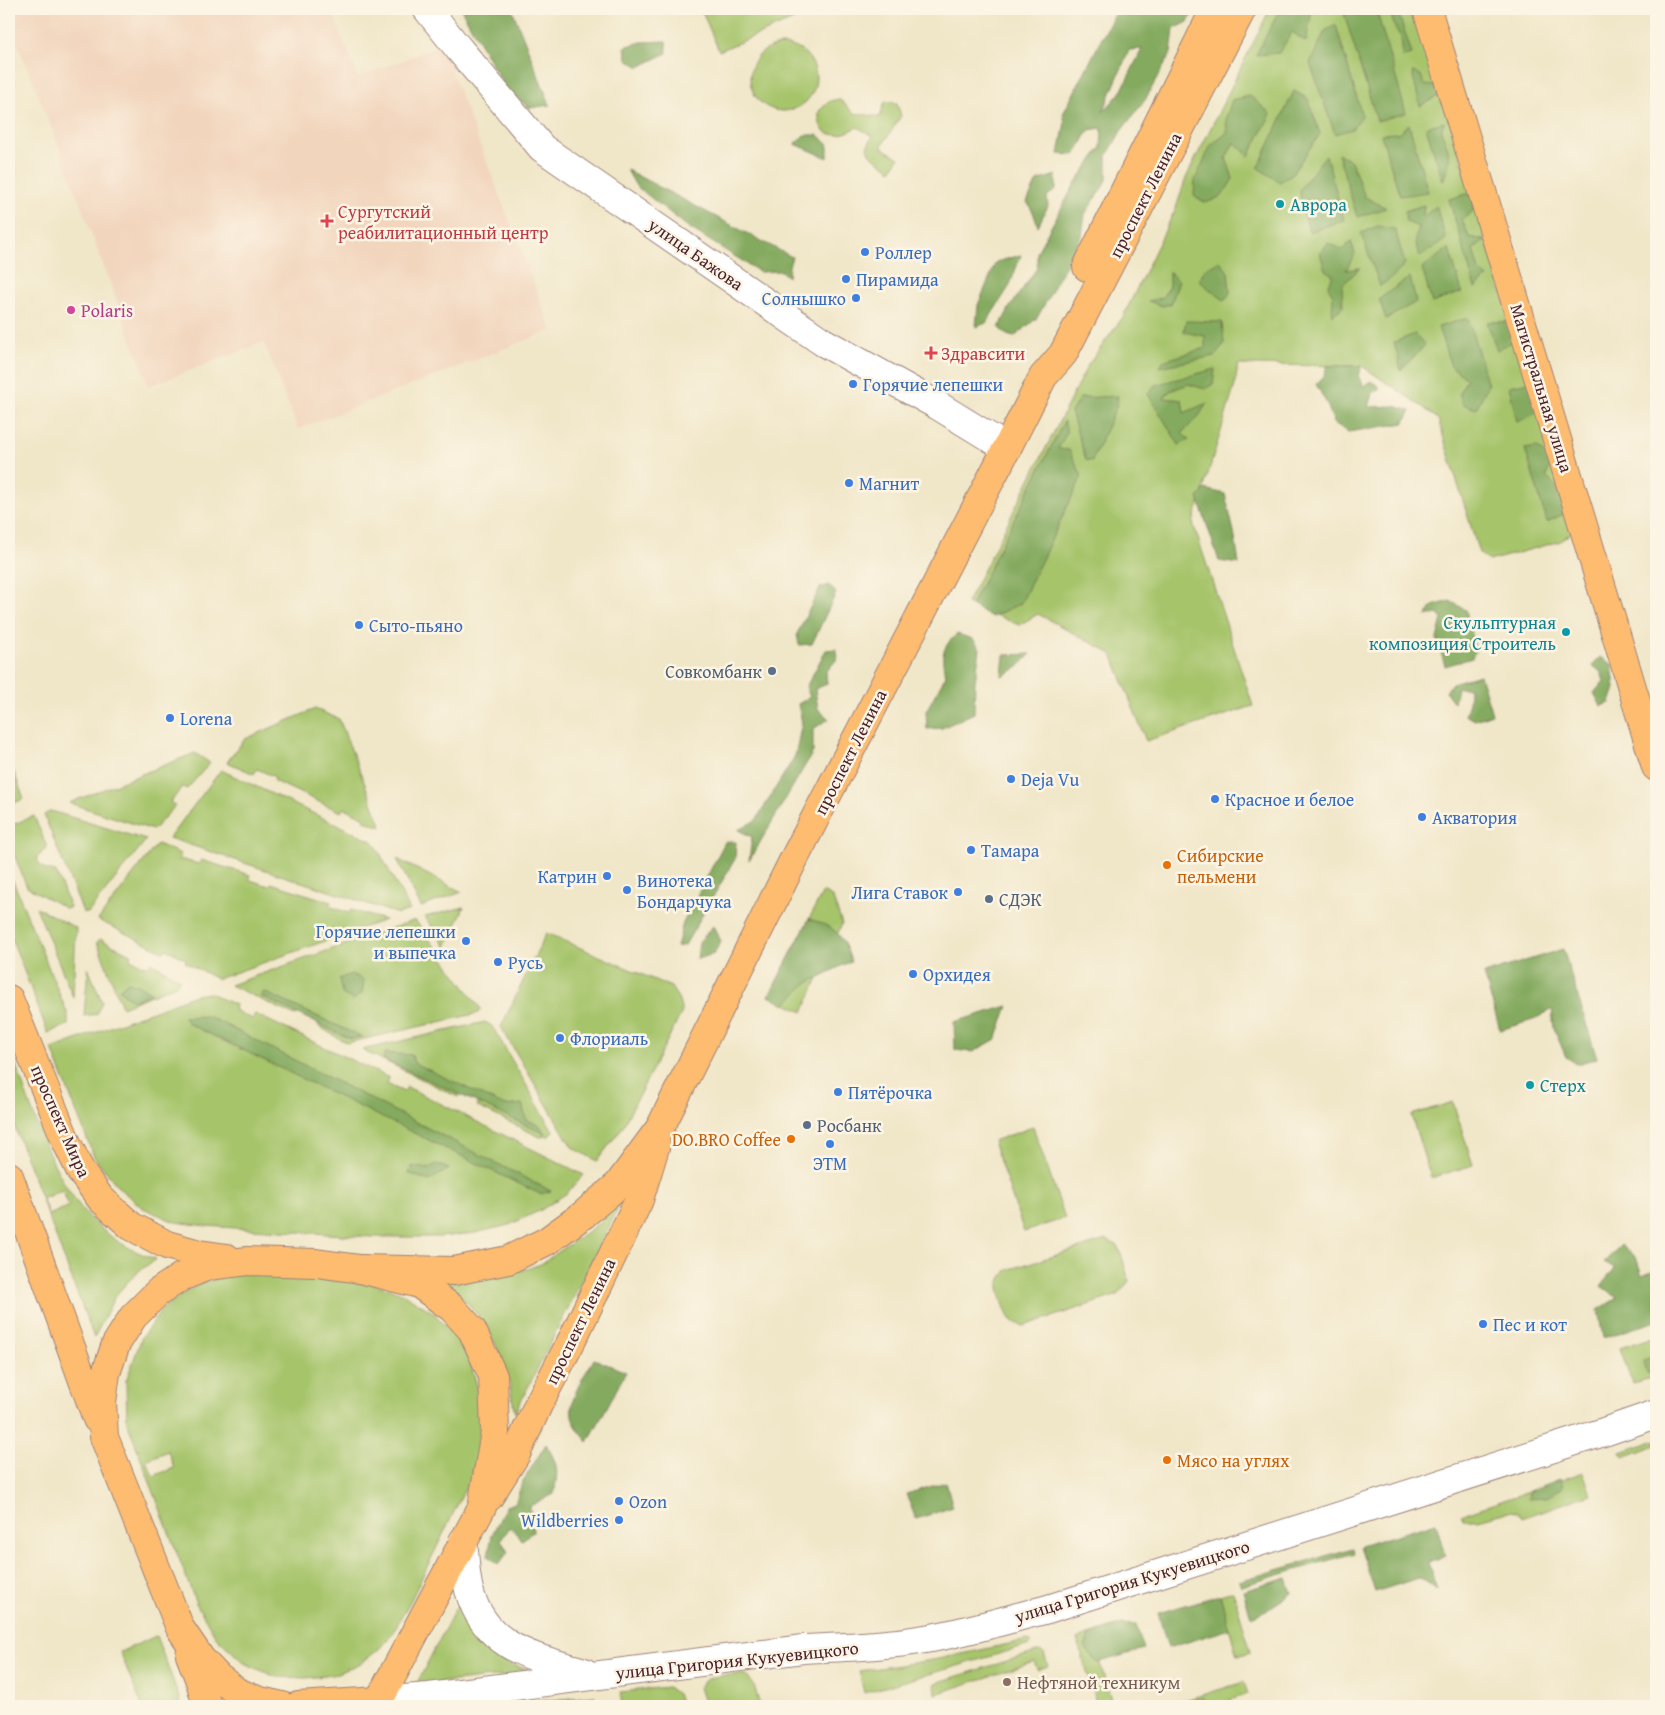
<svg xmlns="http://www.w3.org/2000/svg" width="1665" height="1715" viewBox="0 0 1665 1715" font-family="'Gentium Book Plus',serif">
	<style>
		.built { fill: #f2d5bd }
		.green { fill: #a6c46b; stroke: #78724b; fill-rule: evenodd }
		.forest { fill: #84aa5f; stroke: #676445; fill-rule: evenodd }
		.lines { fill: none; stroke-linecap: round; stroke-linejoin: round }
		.minor-casing { stroke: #9d827a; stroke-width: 30 }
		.major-casing { stroke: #9d827a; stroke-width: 30 }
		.minor { stroke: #fff; stroke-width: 28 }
		.major { stroke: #fdbc70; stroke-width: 28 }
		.culture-dot { fill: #0f9aa8; stroke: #fcf5e5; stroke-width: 2 }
		.health-dot { fill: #e0444e; stroke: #fcf5e5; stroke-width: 2 }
		.shop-dot { fill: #3f7fe0; stroke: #fcf5e5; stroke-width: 2 }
		.hotel-dot { fill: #d1479c; stroke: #fcf5e5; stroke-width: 2 }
		.service-dot { fill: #5c6f8a; stroke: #fcf5e5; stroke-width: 2 }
		.food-dot { fill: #e8710a; stroke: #fcf5e5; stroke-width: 2 }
		.education-dot { fill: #8d6e63; stroke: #fcf5e5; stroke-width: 2 }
		.labels { text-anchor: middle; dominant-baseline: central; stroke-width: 5; stroke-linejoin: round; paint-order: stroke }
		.street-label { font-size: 18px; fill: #4a1f2b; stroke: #fcf5e5 }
		.culture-label { font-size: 18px; fill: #0d838f; stroke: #fcf5e5; text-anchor: start }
		.health-label { font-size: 18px; fill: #be3a42; stroke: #fcf5e5; text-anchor: start }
		.shop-label { font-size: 18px; fill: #366cbe; stroke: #fcf5e5; text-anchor: start }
		.hotel-label { font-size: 18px; fill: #b23c85; stroke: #fcf5e5; text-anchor: start }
		.service-label { font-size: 18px; fill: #4e5e75; stroke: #fcf5e5; text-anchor: start }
		.food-label { font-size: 18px; fill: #c56008; stroke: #fcf5e5; text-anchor: start }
		.education-label { font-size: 18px; fill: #785e54; stroke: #fcf5e5; text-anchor: start }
	</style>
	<rect width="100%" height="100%" fill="#fcf5e5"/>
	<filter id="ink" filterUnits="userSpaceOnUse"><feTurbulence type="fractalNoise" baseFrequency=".02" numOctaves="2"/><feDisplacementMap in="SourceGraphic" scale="10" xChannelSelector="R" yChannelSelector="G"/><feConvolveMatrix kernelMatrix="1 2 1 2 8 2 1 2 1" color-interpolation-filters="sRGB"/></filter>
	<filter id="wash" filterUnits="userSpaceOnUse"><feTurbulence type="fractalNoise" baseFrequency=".0096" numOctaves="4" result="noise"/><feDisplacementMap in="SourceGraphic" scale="20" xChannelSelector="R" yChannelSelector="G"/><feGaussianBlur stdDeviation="1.12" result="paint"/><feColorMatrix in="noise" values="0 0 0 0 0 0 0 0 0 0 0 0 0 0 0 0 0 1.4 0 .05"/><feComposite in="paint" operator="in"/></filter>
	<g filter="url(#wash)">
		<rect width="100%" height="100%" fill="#f0e6c8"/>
		<!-- built -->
		<polygon class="built" points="9,9 331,9 358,78 441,45 552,330 298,429 264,342 149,386 56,139 9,22"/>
		<!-- green -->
		<g class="green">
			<polygon points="701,9 800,9 803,16 719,51"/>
			<polygon points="1270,9 1416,9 1574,530 1561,541 1489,561 1479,553 1438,419 1424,408 1362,366 1238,365 1235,385 1193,523 1253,706 1146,741 1112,654 1038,614 1019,625 967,603 1088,365 1123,317 1176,208 1186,178"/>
			<circle cx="783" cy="78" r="33"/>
			<path d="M 839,99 L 854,113 L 880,117 L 885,101 L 897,103 L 901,116 L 881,147 L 899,158 L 891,170 L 872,156 L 867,147 L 873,136 L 857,127 C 838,139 817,139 819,111 L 830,101 Z"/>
			<polygon points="315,709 339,719 382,827 365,821 365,818 344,808 341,812 274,781 275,777 257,769 254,774 227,762 245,739"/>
			<polygon points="195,753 210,763 187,789 183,787 170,802 175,806 153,830 69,803"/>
			<polygon points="9,759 24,799 9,805"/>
			<polygon points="221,770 374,842 410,910 398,914 169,838"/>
			<polygon points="51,811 146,840 88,913 83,912 44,815"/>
			<path d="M 34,816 L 47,847 L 37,858 C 40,869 46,870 56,872 L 70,907 L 67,909 L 27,887 L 9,842 L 9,826 Z"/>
			<polygon points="157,844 181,854 179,859 199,864 201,860 250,875 250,880 269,886 271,883 331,902 329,906 349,913 351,910 385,920 217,979 185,962 186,959 166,949 164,952 98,920"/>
			<polygon points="397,859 462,892 421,907"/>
			<polygon points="9,871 68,1015 68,1025 48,1033 9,932"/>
			<polygon points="823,892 833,898 842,924 803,1012 769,996"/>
			<polygon points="36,907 76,928 73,997"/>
			<polygon points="464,907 446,947 425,917"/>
			<polygon points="415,920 481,1009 479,1013 347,1043 318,1026 320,1023 298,1012 295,1016 230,985"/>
			<polygon points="546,933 671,987 678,998 682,1012 622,1128 597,1161 572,1147 501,1027"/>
			<polygon points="100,939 132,955 130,959 148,967 151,962 180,979 176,985 122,1007 97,942"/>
			<polygon points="88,968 102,1002 97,1014 84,1016"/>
			<polygon points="210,993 235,1005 234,1010 252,1019 255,1014 389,1078 387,1084 404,1092 407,1087 584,1175 567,1193 541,1210 509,1225 475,1233 440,1237 373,1237 206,1226 175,1222 143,1208 120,1189 94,1157 52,1049 195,995"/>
			<polygon points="485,1022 492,1026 553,1131 549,1136 540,1137 476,1106 478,1102 460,1093 458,1097 362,1050"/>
			<path d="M 15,1063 C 44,1142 66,1231 156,1259 L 135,1274 L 115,1296 L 94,1338 L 9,1112 L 9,1066 ZM 62,1190 L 69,1206 L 49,1215 L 42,1199 Z"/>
			<polygon points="1453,1102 1473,1165 1431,1178 1411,1115"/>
			<polygon points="1033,1127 1065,1218 1024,1232 993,1141"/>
			<polygon points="624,1197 515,1413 509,1381 499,1351 484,1323 464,1299 440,1283 482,1280 508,1275 541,1264 601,1222"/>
			<path d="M 1106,1240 L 1117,1245 L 1120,1250 L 1129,1281 L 1118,1295 L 1024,1326 C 1019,1324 1014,1323 1010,1319 C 1006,1314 998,1290 999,1284 C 1000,1279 1004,1275 1007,1270 Z"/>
			<path d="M 234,1272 L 369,1282 L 402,1293 L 433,1312 L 454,1336 L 469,1358 L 481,1399 L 482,1436 L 472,1475 L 410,1602 L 392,1634 L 378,1650 L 361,1663 L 333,1675 L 306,1678 L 276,1677 L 244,1663 L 216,1637 L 196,1603 L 127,1422 L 126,1381 L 142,1337 L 164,1307 L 197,1285 ZM 168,1451 L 174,1468 L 153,1476 L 146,1460 Z"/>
			<polygon points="1656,1336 1656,1377 1632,1383 1620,1348"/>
			<polygon points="1656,1440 1656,1445 1623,1457 1621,1452"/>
			<polygon points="1583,1473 1591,1494 1522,1518 1518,1513 1512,1511 1478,1520 1463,1520 1460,1515"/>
			<polygon points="1233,1591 1251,1652 1237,1656 1220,1595"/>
			<path d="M 462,1596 C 475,1624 482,1651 513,1665 C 521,1668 531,1670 540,1672 L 416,1685 Z"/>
			<polygon points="1091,1634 1113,1706 1097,1706 1077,1639"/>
			<polygon points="156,1636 180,1699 181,1706 142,1706 120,1652"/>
			<polygon points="1028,1640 1032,1643 1030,1645 864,1693 859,1671 933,1660"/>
			<polygon points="1040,1651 1044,1653 1048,1666 1037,1670 1034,1662 936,1694 935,1683"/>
			<path d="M 745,1674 L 754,1685 L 760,1706 L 705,1706 L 699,1687 C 706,1673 731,1676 745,1674 Z"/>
			<polygon points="1244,1682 1248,1694 1211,1706 1206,1706 1203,1698 1178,1706 1166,1706"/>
			<polygon points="668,1687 677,1694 682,1706 623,1706 622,1705 620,1692"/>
			<polygon points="595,1696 590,1706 485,1706"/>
		</g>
		<!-- forest -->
		<g class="forest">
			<polygon points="461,9 512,9 550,105 529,108 505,88"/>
			<path d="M 1117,9 L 1195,9 L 1188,22 L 1174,29 L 1171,53 L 1145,100 L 1121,131 L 1107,156 L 1107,180 L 1085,214 L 1082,236 L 1037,318 L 1014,337 L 1007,335 L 999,328 L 1010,307 L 1037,268 L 1037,252 L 1076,182 L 1101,148 L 1102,128 L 1089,130 L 1075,155 L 1059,154 L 1065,122 L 1063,114 ZM 1142,49 L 1121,92 L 1103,112 L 1129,50 Z"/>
			<polygon points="1280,9 1312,9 1306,42 1292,32 1279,53 1256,55"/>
			<polygon points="1345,9 1376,9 1406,113 1377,121 1343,10"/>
			<polygon points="1389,9 1397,9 1412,54 1403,57 1401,37 1395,28"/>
			<polygon points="1336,25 1362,116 1352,129 1335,134 1310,63 1325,31"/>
			<polygon points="666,41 667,53 639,67 627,59 625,47 641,42"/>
			<polygon points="1412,72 1421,75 1424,85 1438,86 1440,95 1420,106"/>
			<polygon points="1294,91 1308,99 1320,134 1291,175 1280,182 1258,168"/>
			<polygon points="1250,96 1271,114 1249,156 1234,142 1226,158 1233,179 1222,196 1206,203 1194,196 1195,180 1211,145 1227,133 1226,118 1232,100"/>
			<polygon points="1444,122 1441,131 1447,146 1450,161 1443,181 1426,127"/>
			<polygon points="1409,124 1428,192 1400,196 1381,134 1398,133"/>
			<polygon points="804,135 818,135 828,144 828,158 795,144"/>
			<polygon points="1338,153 1351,161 1365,197 1386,208 1357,217"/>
			<polygon points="1326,155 1344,220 1309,232 1299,190"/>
			<polygon points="627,170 792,257 789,266 788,277 781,271 760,272 688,227 636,186"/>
			<polygon points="1056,175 1056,190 1047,196 1048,206 1038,226 1033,212 1027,202 1037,181"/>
			<polygon points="1471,193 1475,209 1462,220 1469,237 1485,240 1473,249 1479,271 1488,277 1475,288 1449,199"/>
			<polygon points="1424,205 1423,217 1436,206 1446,239 1419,257 1415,239 1419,227 1406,222 1405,211"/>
			<polygon points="1378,226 1395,229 1405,264 1393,277 1380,286 1361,233"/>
			<polygon points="1351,241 1355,254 1346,270 1360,268 1342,285 1343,307 1332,315 1333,295 1328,287 1333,275 1325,270 1320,253 1328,243 1342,250"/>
			<polygon points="1449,248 1462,292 1432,303 1422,268"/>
			<polygon points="1021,255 1009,287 986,323 976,327 978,305 996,262"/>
			<polygon points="1220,261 1228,272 1230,293 1224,300 1199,281 1204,270"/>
			<polygon points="1169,272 1179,281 1171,304 1162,306 1148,301 1162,298 1169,286"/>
			<polygon points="1410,277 1416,302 1386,319 1379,299"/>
			<polygon points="1468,318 1488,385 1476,409 1463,404 1459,393 1467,379 1451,366 1438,327"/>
			<polygon points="1186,321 1222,322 1224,344 1215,356 1159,367 1163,361 1205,348 1205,336 1184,332"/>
			<polygon points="1487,322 1511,322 1517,339 1497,350"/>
			<polygon points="1415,334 1425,345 1401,370 1394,342"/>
			<polygon points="1327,366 1362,366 1358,376 1364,386 1372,381 1380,388 1372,394 1368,407 1395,406 1411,411 1404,423 1348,432 1334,423 1327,404 1316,384 1324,376"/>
			<polygon points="1215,369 1213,384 1205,389 1188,384 1170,391 1164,398 1182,400 1184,413 1207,403 1199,416 1182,433 1189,440 1179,445 1148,394 1155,385"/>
			<polygon points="1529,382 1539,412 1517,422 1509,386"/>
			<polygon points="1118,396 1117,405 1092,461 1086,460 1071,412 1080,398"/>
			<polygon points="1064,421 1067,432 1058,449 1069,450 1082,476 1021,603 992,617 971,605"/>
			<polygon points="1537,447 1552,460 1546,477 1562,492 1568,512 1547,522 1525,449"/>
			<polygon points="1205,489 1225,494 1234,532 1239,564 1219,561 1198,498"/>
			<polygon points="829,585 836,593 812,644 799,645 797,634 820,588"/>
			<polygon points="1450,601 1466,610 1475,651 1472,658 1445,666 1437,639 1442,619 1437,614 1426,616 1433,606"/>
			<path d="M 957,634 L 973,639 L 980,649 L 975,681 L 974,713 L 942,728 L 927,729 L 926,711 L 946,675 C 940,657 942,647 957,634 Z"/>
			<polygon points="836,649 837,659 826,672 827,684 815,689 818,709 829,719 813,729 813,752 749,861 752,837 738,830 756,820 795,756 802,723 798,704 810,697 806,687 826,650"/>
			<polygon points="1031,654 1017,668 1002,676 1004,655"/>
			<polygon points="1600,657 1612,664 1615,688 1610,703 1601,706 1594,693 1604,681 1601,672 1592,665"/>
			<polygon points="1480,675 1492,714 1475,720 1465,715 1469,703 1470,688 1457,688 1454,703 1446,692 1452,683"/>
			<polygon points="725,842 736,842 735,859 685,945 677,947 683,923"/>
			<path d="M 809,919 C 837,928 842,934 851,961 L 806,984 L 785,1005 L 769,996 Z"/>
			<polygon points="713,926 721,941 714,954 697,959 699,942"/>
			<polygon points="1563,949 1597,1058 1577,1064 1566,1057 1554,1029 1552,1009 1533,1020 1500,1030 1484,974"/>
			<polygon points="351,974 364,980 362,993 353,1000 342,994 339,979"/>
			<polygon points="128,982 139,985 152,993 133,1001 119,990"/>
			<polygon points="264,992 362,1037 350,1039 260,996"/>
			<polygon points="1008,1006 996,1039 973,1052 955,1050 954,1022"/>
			<polygon points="208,1016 551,1191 540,1194 189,1024 184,1017"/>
			<polygon points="385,1053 412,1055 414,1063 505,1106 522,1104 526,1119 540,1126 545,1134 383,1059"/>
			<polygon points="436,1164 449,1169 429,1181 408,1173 413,1166 428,1169"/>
			<polygon points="1621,1245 1636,1257 1642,1275 1656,1269 1656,1321 1603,1338 1598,1310 1617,1298 1601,1286 1615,1268 1604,1262"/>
			<polygon points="1656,1355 1656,1375 1647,1374 1644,1360"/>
			<path d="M 594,1359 L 626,1372 L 588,1442 C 583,1436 577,1429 574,1422 C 565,1402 584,1377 594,1359 Z"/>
			<path d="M 546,1444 C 559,1466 558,1470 554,1494 L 530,1506 L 533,1532 L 522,1540 L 510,1527 L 501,1540 L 508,1552 L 499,1564 L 488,1556 L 492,1535 L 506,1506 L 515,1503 L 523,1481 Z"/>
			<polygon points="1560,1479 1563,1486 1546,1498 1528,1499 1529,1491"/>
			<polygon points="946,1482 953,1507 916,1519 906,1494"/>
			<polygon points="1436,1523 1445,1556 1428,1562 1437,1590 1424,1580 1418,1578 1375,1592 1360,1546"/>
			<polygon points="1353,1548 1354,1553 1241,1586 1239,1581"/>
			<polygon points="1287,1578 1292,1593 1265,1611 1251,1617 1243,1591"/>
			<polygon points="1220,1595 1230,1629 1168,1648 1158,1613"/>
			<polygon points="1122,1624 1136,1625 1144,1649 1097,1663 1085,1648 1089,1635"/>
		</g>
	</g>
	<g filter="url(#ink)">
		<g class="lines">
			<!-- minor casing -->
			<g class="minor-casing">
				<g id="minor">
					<polyline points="427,9 459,49 542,148 823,342 937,405 1007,448"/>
					<path d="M 463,1541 C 465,1557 465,1575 469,1590 C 485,1648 533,1657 584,1672"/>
					<path d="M 379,1701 L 429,1697 L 803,1649 C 843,1647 885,1646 925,1639 C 967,1632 1008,1619 1048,1609 L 1604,1432 L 1656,1414"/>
				</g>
			</g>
			<!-- major casing -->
			<g class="major-casing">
				<g id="major">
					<polyline points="1427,9 1656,767"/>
					<polyline points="1087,267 1215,9"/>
					<polyline points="9,999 66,1141 81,1172 101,1199 131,1226 167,1245 199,1254 227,1258"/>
					<polyline points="9,1176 97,1419"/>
					<polyline points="360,1269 454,1271 508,1260 547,1241 583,1215 618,1185 660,1128 795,857 1007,448 1043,377 1063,354 1242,9"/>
					<polyline points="489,1497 516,1454 538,1405 573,1338 639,1200 656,1144"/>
					<polyline points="190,1655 200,1681 207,1706"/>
					<polyline points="282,1706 260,1701 237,1692 218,1677 201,1659 180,1628 104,1437 102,1402 106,1373 116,1344 133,1317 157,1293 181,1277 208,1266 248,1261 316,1263 360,1269 419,1284 452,1308 472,1330 493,1376 495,1432 482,1507 376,1706"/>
					<polyline points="298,1706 379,1701"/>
				</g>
			</g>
			<!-- minor -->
			<use href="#minor" class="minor"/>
			<!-- major -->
			<use href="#major" class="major"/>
		</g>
	</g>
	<!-- markers -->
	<g class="culture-dot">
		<circle cx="1280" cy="204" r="5"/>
		<circle cx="1566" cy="632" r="5"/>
		<circle cx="1530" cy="1085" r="5"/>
	</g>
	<g class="health-dot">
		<path d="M324.5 213.5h5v5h5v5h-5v5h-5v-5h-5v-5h5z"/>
		<path d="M928.5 345.5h5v5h5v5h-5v5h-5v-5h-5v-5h5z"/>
	</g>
	<g class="shop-dot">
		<circle cx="865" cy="252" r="5"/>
		<circle cx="846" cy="279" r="5"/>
		<circle cx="856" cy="298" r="5"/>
		<circle cx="853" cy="384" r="5"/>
		<circle cx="849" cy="483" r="5"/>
		<circle cx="359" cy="625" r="5"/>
		<circle cx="170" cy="718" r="5"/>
		<circle cx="1011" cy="779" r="5"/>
		<circle cx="1215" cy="799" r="5"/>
		<circle cx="1422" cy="817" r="5"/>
		<circle cx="971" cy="850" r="5"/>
		<circle cx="607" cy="876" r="5"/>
		<circle cx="627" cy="890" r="5"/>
		<circle cx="958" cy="892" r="5"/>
		<circle cx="466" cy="941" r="5"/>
		<circle cx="498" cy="962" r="5"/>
		<circle cx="913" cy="974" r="5"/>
		<circle cx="560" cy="1038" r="5"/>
		<circle cx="838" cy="1092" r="5"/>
		<circle cx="830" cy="1144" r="5"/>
		<circle cx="1483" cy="1324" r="5"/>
		<circle cx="619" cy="1501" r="5"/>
		<circle cx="619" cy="1520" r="5"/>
	</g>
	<circle class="hotel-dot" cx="71" cy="310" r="5"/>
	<g class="service-dot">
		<circle cx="772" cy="671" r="5"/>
		<circle cx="989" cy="899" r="5"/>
		<circle cx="807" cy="1125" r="5"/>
	</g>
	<g class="food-dot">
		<circle cx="1167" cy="865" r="5"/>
		<circle cx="791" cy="1139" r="5"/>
		<circle cx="1167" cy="1460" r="5"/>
	</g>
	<circle class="education-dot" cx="1007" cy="1682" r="5"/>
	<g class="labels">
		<!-- street labels -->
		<g class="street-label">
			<text transform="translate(1145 195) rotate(-63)">проспект Ленина</text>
			<text transform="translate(696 254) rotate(35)">улица Бажова</text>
			<text transform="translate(1542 388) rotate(73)">Магистральная улица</text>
			<text transform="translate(850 752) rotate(-63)">проспект Ленина</text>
			<text transform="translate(61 1121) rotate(66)">проспект Мира</text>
			<text transform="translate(580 1321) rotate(-64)">проспект Ленина</text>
			<text transform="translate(1132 1581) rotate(-17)">улица Григория Кукуевицкого</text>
			<text transform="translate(737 1660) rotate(-6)">улица Григория Кукуевицкого</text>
		</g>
		<!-- culture labels -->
		<g class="culture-label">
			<text x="1290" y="204">Аврора</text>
			<text x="1556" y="622" text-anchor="end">Скульптурная<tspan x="1556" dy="21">композиция Строитель</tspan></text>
			<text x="1540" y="1085">Стерх</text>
		</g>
		<!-- health labels -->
		<g class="health-label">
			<text x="338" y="211">Сургутский<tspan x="338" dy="21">реабилитационный центр</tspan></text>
			<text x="941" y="353">Здравсити</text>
		</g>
		<!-- shop labels -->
		<g class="shop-label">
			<text x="875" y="252">Роллер</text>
			<text x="856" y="279">Пирамида</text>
			<text x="846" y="298" text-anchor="end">Солнышко</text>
			<text x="863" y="384">Горячие лепешки</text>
			<text x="859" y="483">Магнит</text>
			<text x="369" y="625">Сыто-пьяно</text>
			<text x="180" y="718">Lorena</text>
			<text x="1021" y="779">Deja Vu</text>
			<text x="1225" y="799">Красное и белое</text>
			<text x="1432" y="817">Акватория</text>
			<text x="981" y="850">Тамара</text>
			<text x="597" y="876" text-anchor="end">Катрин</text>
			<text x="637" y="880">Винотека<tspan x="637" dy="21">Бондарчука</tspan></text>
			<text x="948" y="892" text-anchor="end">Лига Ставок</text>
			<text x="456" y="931" text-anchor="end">Горячие лепешки<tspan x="456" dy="21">и выпечка</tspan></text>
			<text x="508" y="962">Русь</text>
			<text x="923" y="974">Орхидея</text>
			<text x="570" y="1038">Флориаль</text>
			<text x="848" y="1092">Пятёрочка</text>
			<text x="830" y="1163" text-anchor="middle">ЭТМ</text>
			<text x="1493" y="1324">Пес и кот</text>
			<text x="629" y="1501">Ozon</text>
			<text x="609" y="1520" text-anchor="end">Wildberries</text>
		</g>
		<!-- hotel labels -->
		<g class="hotel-label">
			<text x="81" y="310">Polaris</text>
		</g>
		<!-- service labels -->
		<g class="service-label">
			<text x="762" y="671" text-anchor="end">Совкомбанк</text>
			<text x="999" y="899">СДЭК</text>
			<text x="817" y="1125">Росбанк</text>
		</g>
		<!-- food labels -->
		<g class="food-label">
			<text x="1177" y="855">Сибирские<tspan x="1177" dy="21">пельмени</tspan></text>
			<text x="781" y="1139" text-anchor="end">DO.BRO Coffee</text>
			<text x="1177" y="1460">Мясо на углях</text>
		</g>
		<!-- education labels -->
		<g class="education-label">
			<text x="1017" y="1682">Нефтяной техникум</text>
		</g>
	</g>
	<!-- margin -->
	<rect width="1665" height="1715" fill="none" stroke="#fcf5e5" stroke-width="30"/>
</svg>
